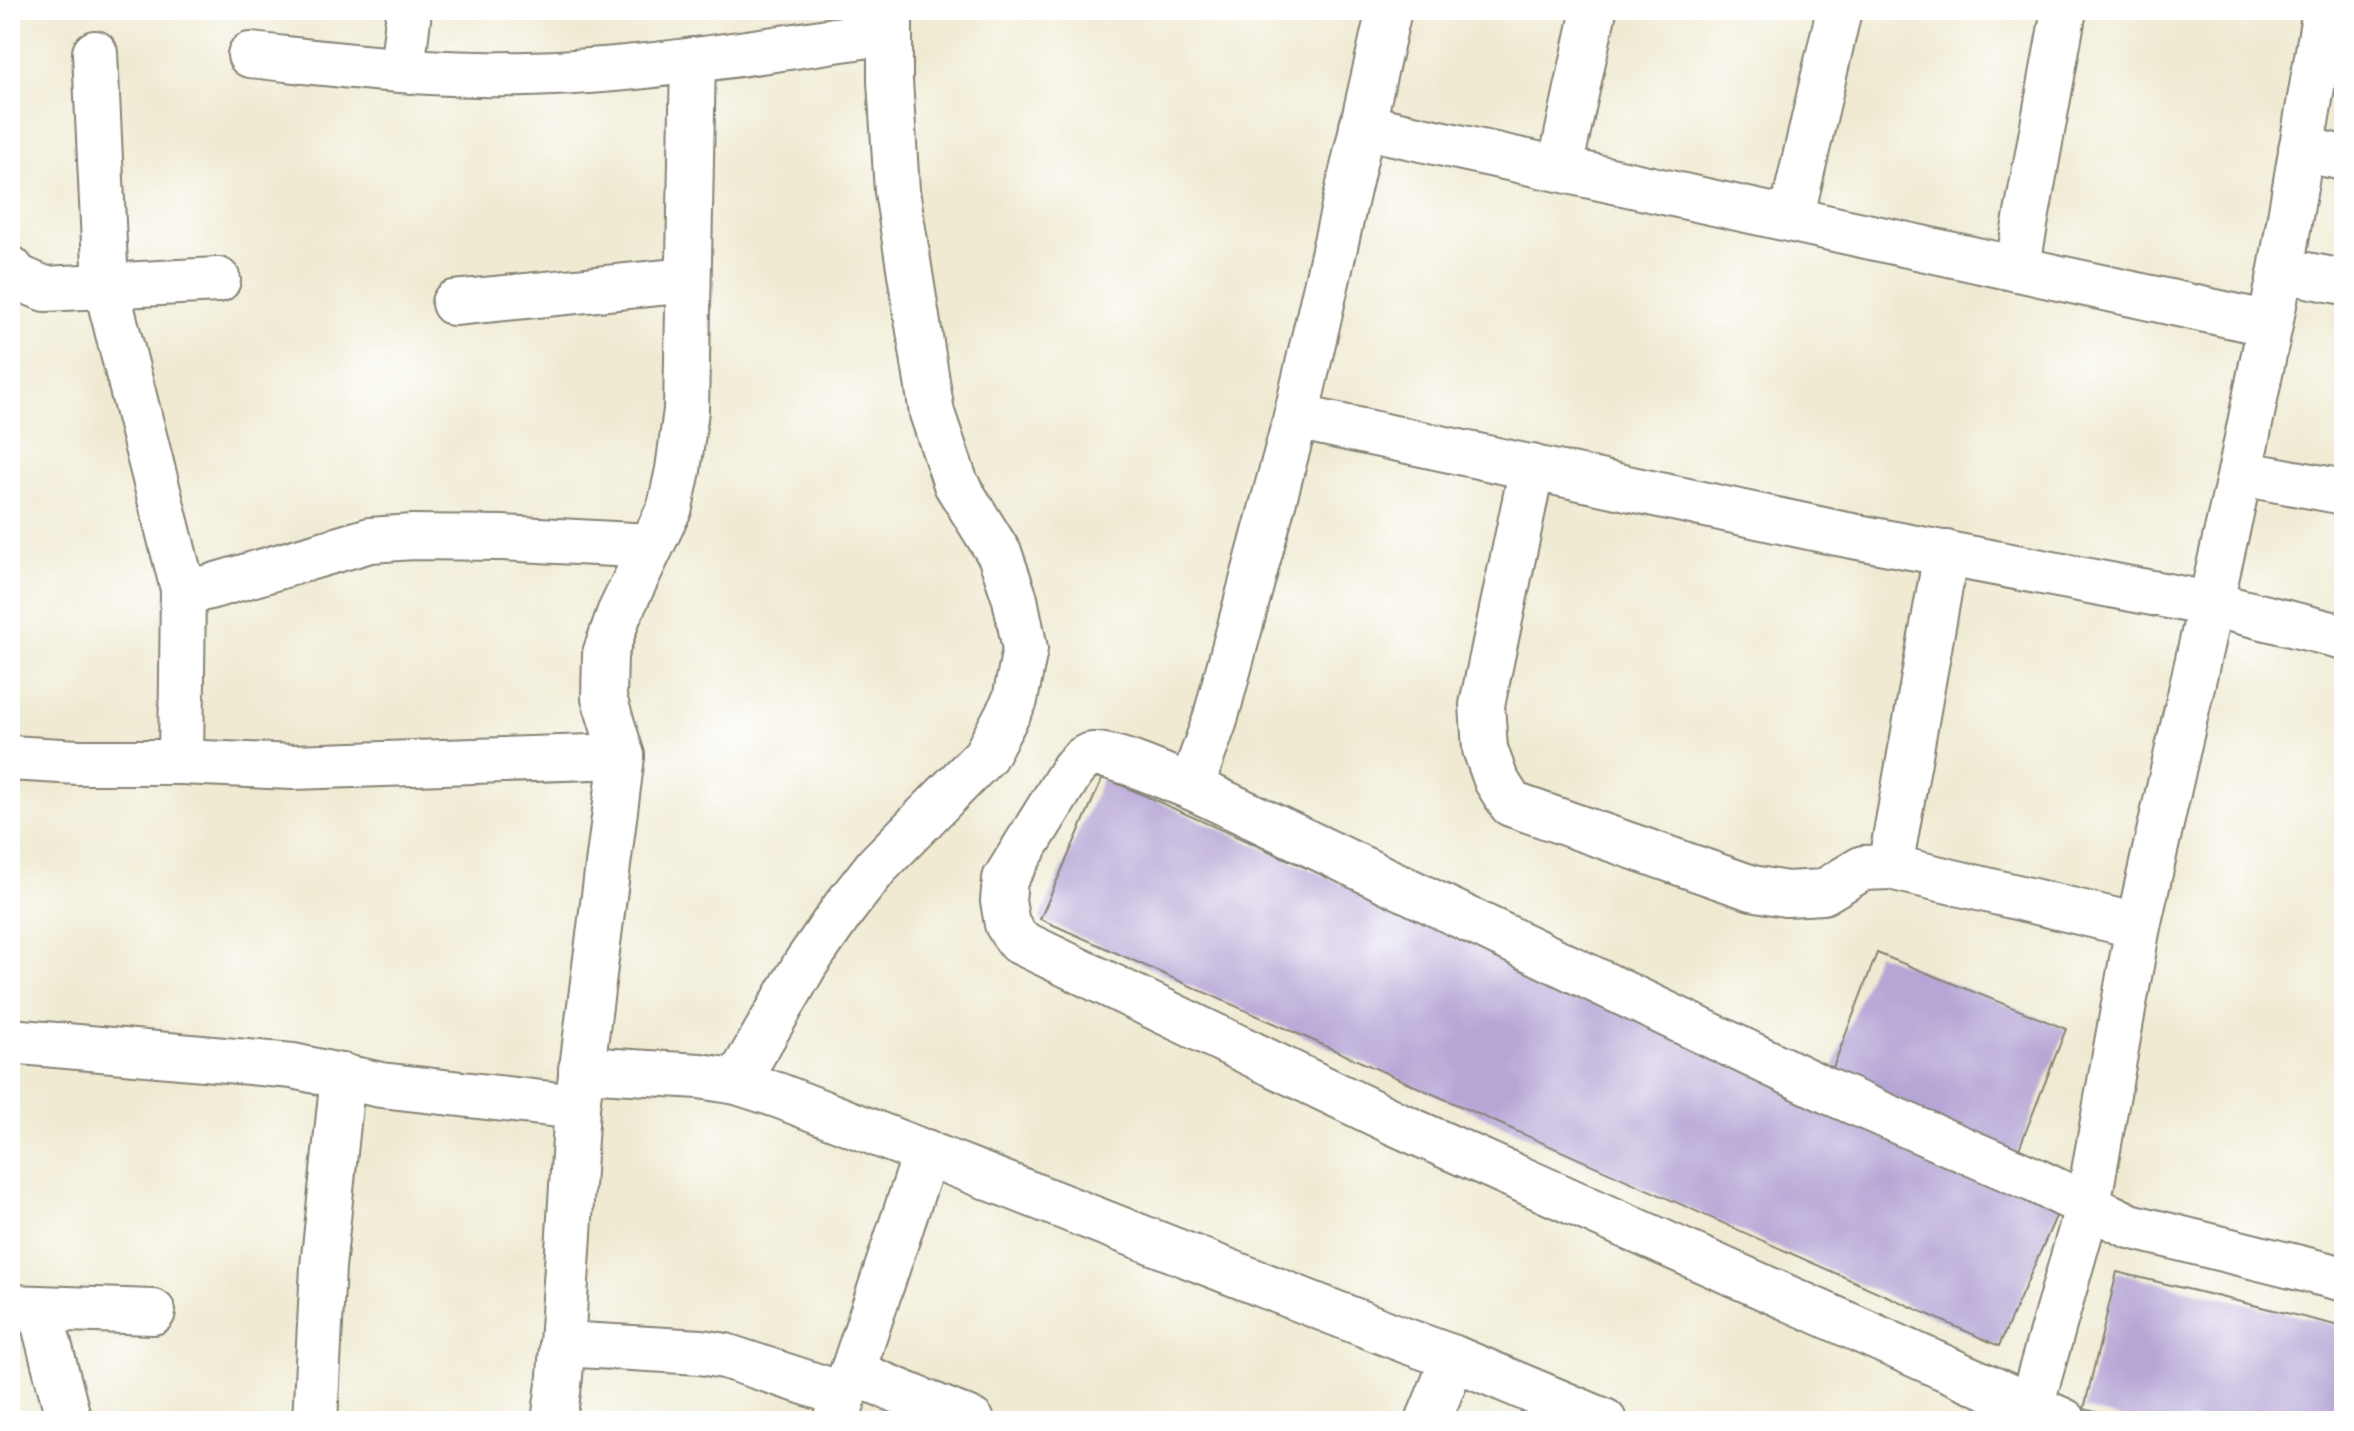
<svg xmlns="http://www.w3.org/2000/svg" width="2354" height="1431" viewBox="0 0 2354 1431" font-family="'Gentium Book Plus',serif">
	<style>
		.building { fill: #b6a6d5 }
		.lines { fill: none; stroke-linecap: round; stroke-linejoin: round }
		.minor-casing { stroke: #868376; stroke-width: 48 }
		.minor { stroke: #fff; stroke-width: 44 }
	</style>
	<rect width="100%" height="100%" fill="#fff"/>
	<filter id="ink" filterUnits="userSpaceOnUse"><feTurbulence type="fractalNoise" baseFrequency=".0125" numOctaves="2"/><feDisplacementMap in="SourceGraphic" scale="16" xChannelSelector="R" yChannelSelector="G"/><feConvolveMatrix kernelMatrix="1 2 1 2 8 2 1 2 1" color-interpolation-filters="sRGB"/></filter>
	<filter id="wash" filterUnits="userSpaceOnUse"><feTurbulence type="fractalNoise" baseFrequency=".006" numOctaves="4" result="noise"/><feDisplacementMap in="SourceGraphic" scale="32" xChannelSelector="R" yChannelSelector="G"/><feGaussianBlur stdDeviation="1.8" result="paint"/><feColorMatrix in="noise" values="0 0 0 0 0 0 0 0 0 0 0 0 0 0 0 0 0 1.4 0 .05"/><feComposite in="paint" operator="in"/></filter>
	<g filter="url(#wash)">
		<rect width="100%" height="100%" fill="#efead1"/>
		<g id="blocks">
			<!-- building -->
			<g class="building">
				<polygon points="1103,777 2061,1205 1999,1346 1040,919"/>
				<polygon points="1877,953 2066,1029 2015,1159 1827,1083"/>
				<polygon points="2117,1272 2344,1327 2344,1421 2132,1421 2084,1409"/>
			</g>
		</g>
	</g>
	<g filter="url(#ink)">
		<use href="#blocks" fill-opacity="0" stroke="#868376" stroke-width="2"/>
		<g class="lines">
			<!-- minor casing -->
			<g class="minor-casing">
				<g id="minor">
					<path d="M 1389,10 L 1296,417 L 1215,720 L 1191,787 C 1169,779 1114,753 1093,755 C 1084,756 1079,763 1073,769 L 1005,879 L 1003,901 L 1007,924 L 1018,941 L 1395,1123 L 2064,1421"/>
					<polyline points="95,53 106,286 183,589 206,588 370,540 413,537 502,538 651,546"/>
					<path d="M 250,55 C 326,63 403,73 480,74 C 617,77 754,51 890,32"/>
					<polyline points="402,70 409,10"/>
					<polyline points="1362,126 2270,324"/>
					<polyline points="2301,149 2344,158"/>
					<polyline points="1560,168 1594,10"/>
					<polyline points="1791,219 1839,10"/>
					<polyline points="10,268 17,277 45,289 218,280"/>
					<polyline points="2017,269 2064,10"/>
					<polyline points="2281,270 2344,282"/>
					<polyline points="454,303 688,280"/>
					<polyline points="1296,417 1837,533 2210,604 2344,637"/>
					<polyline points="1532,467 1482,705 1485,749 1496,780 1511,804 1752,888 1786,894 1823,892 1863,868 1890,867 2138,926"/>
					<polyline points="2240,473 2344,492"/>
					<polyline points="10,758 78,762 181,762 293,767 622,756"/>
					<polyline points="181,762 183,589"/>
					<polyline points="1191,787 1828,1091 2034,1180 2130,1226 2344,1279"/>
					<polyline points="1890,867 1946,553"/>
					<polyline points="10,1041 293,1066 381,1085 577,1107"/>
					<polyline points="581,1069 700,1076 737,1082 780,1096 1404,1340 1454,1358 1604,1421"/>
					<polyline points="737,1082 806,963 845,907 877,866 985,756 1015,700 1025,649 1015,599 1000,555 956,484 932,413 897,191 890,81 890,10"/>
					<polyline points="10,1307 153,1312"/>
					<polyline points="40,1309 69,1421"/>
					<polyline points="562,1344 701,1352 725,1356 844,1395"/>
					<polyline points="852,1372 972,1421"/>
					<polyline points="2031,1406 2088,1205 2138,926 2240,473 2281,270 2325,10"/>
					<polyline points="315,1421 323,1267 343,1076"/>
					<polyline points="554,1421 560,1377 577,1107 622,756 604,698 605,654 619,614 670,507 678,470 686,410 693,60"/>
					<polyline points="836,1421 926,1152"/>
					<polyline points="1428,1421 1454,1358"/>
				</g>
			</g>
			<!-- minor -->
			<use href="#minor" class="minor"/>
		</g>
	</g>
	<!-- margin -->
	<rect width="2354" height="1431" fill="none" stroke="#fff" stroke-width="40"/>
</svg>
